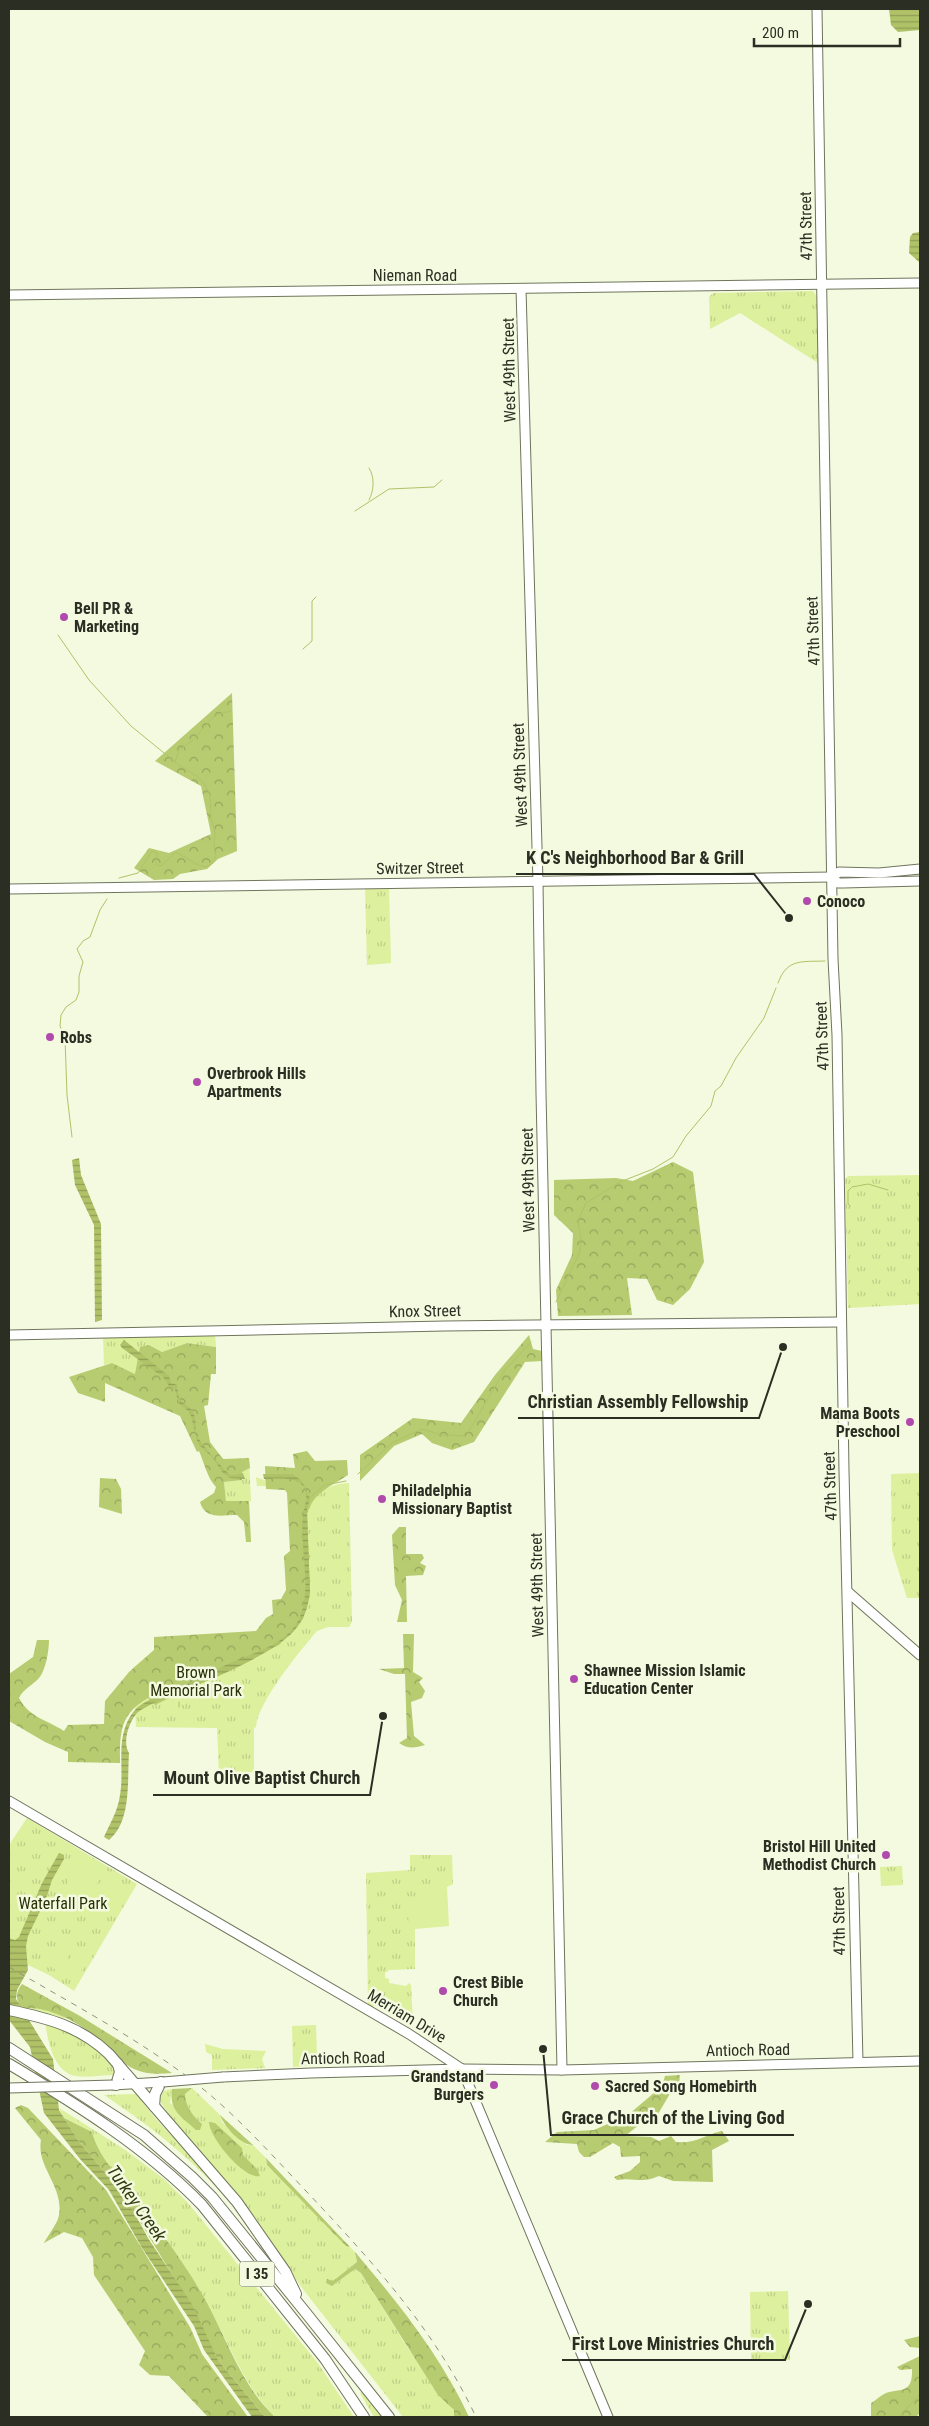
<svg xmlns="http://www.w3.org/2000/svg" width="929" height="2426" viewBox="0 0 929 2426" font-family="'Roboto Condensed',sans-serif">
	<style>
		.grass { fill: url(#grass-tufts) }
		.forest { fill: url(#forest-crowns) }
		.pitch { fill: #ddf09d }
		.water { fill: url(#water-rules) }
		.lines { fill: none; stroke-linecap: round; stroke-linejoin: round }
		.stream { stroke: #afc268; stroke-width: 1 }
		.secondary-casing { stroke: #6f755d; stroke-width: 11 }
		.highway-casing { stroke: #6f755d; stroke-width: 12 }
		.secondary { stroke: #fff; stroke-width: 9 }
		.highway { stroke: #fff; stroke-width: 10 }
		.rail { stroke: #8f9481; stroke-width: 1; stroke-dasharray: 6 6; stroke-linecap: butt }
		.secondary-bridge-casing { stroke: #6f755d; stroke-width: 11; stroke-linecap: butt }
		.secondary-bridge { stroke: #fff; stroke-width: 9 }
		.poi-dot { fill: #b14aad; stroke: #f3fadf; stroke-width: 2 }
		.labels { text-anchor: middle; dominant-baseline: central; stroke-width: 5; stroke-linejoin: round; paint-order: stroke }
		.shield { fill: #f3fadf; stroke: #676b5b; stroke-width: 1 }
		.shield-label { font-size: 15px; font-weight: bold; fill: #2b2e23 }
		.street-label { font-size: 16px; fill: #2b2e23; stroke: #f3fadf }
		.poi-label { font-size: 16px; font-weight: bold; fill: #2b2e23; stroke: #f3fadf; text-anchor: start }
		.park-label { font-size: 16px; fill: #293009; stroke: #f3fadf }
		.water-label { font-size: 18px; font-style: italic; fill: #323913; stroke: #f3fadf }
		.leader { fill: none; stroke: #2b2e23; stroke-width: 2 }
		.callout-dot { fill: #2b2e23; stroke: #f3fadf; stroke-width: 2 }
		.callout-label { font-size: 18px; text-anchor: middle; font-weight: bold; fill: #2b2e23; stroke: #f3fadf; stroke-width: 5; stroke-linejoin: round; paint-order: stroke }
	</style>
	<defs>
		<pattern id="grass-tufts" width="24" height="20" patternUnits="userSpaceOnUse" patternTransform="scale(1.25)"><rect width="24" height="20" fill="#ddf09d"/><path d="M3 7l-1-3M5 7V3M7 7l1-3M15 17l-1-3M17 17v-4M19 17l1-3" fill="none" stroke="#bece87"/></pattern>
		<pattern id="forest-crowns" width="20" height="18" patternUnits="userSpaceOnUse" patternTransform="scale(1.25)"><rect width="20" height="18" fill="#b7cb70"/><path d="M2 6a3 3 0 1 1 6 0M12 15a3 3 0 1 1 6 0" fill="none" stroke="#95a55c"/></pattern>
		<pattern id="water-rules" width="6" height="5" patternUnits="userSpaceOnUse" patternTransform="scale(1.25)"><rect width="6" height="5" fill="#afc268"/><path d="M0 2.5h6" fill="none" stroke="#8f9e55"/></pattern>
	</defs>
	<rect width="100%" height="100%" fill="#f3fadf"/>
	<!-- grass -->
	<g class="grass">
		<polygon points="813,291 818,298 818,363 740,313 710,329 709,297 713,293"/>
		<polygon points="365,888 389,888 391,963 367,965"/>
		<polygon points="920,1175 920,1304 848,1308 845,1179 848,1176"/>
		<polygon points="215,1334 216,1347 187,1343 162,1352 149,1345 135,1374 112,1363 104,1365 103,1336"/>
		<polygon points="249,1458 251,1501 226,1501 224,1482 242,1480 242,1472 250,1468"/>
		<polygon points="920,1473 920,1598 907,1598 892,1550 891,1474"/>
		<path d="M 256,1477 L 269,1482 L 283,1482 L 310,1503 C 321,1489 332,1484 349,1483 L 352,1622 L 349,1627 L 328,1627 L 317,1631 C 300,1651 257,1703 256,1727 L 254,1728 L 254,1772 L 219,1774 L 217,1728 L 136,1727 L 133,1668 L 154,1650 L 154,1637 L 249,1652 L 303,1619 L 295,1498 L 282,1486 L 257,1486 Z"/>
		<polygon points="27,1818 137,1884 74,1991 49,1975 9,1956 9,1845"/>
		<polygon points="410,1855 452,1855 453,1884 447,1887 449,1926 415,1929 415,1969 389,1970 385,1973 385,1978 389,1979 389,1983 406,1986 409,1983 411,1985 413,2022 409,2028 407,2024 376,2005 371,2008 368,2005 366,1873 410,1870"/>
		<polygon points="902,1866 903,1885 881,1886 880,1867"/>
		<path d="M 27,2008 C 39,2008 57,2011 66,2019 L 27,2010 Z"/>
		<path d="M 45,2022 C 65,2028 112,2053 115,2075 C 102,2075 88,2078 76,2076 C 53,2072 48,2041 45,2022 Z"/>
		<polygon points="316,2025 317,2055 326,2065 293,2067 292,2026"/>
		<polygon points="205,2044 223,2049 266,2051 262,2059 265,2068 212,2070 212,2055 206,2052"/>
		<path d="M 192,2088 L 220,2115 L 222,2122 L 247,2145 L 253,2145 L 266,2158 L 267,2165 L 355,2252 L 357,2262 L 333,2281 L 335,2284 L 355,2269 L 361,2273 L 407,2347 L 444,2400 L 454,2410 L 454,2417 L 403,2417 L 302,2288 L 254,2217 L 175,2123 L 159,2100 L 163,2091 L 172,2089 L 170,2103 L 202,2124 C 192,2115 186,2107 185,2094 Z"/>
		<path d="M 136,2094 L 156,2119 L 227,2196 L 234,2206 C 192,2159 156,2130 104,2095 Z"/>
		<path d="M 59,2108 L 124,2149 L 164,2179 L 188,2203 L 317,2362 L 354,2417 L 275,2417 L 271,2413 C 241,2380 228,2340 206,2302 C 185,2263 158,2228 131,2193 C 116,2174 98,2155 92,2132 L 64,2118 Z"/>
		<polygon points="788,2291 790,2360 751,2361 750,2292"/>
		<polygon points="362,2392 382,2417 374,2417 360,2393"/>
	</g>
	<!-- forest -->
	<g class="forest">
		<polygon points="232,693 237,851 218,859 207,869 180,874 173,879 154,880 134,868 149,848 169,853 211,834 201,786 155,761"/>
		<polygon points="673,1162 693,1172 704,1262 690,1289 673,1305 657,1300 647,1279 627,1278 632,1315 558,1316 556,1290 572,1255 573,1233 554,1215 554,1180 616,1178 633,1181"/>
		<polygon points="529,1335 533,1349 542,1351 542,1361 525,1362 474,1442 452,1450 432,1443 422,1434 394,1446 360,1481 360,1455 413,1418 461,1423 495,1375"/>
		<path d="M 187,1343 L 216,1347 L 216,1374 L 211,1374 L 208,1405 L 204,1406 L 210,1442 L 223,1459 L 249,1458 L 250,1468 L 242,1472 L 242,1480 L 224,1482 L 226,1501 L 249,1501 L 251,1542 L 246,1542 L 244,1522 L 237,1515 C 222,1515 205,1520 200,1502 L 214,1493 L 216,1487 C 207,1478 204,1462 199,1451 L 197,1452 L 180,1416 L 105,1383 L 105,1402 L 78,1393 L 69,1377 L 112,1363 L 135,1374 L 140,1347 L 149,1345 L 162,1352 Z"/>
		<path d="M 307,1451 L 315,1461 L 347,1460 L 348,1475 C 331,1486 313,1493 307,1514 L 310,1592 L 303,1619 L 279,1645 L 155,1705 L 148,1698 C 119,1715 120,1733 120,1763 L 68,1762 L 68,1752 L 45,1742 L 9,1721 L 9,1674 L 33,1657 L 37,1640 L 49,1640 C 49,1650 46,1670 39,1678 C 32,1686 24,1688 19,1698 C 30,1718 45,1719 64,1731 L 68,1725 L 104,1724 L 105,1701 L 129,1672 L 154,1650 L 154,1637 L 256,1631 L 266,1618 L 273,1614 L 272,1600 L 281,1599 L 286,1590 L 284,1556 L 290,1551 L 287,1493 L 285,1490 L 266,1489 L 265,1466 L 295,1468 L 293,1454 Z"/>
		<polygon points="100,1478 116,1479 121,1489 122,1514 99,1507"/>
		<polygon points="399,1527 406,1527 406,1554 422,1554 424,1558 420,1563 426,1566 423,1575 406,1576 407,1622 397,1622 402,1600 395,1585 392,1535"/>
		<path d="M 403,1634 L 414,1634 L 413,1672 L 423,1678 L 419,1682 L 425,1691 L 422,1698 L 411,1702 L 414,1736 L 425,1745 C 414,1748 408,1749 399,1743 L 407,1738 L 405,1674 L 394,1674 L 379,1669 L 404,1668 Z"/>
		<path d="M 22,1984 L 80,2016 L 172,2073 C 159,2074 147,2075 134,2069 C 122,2064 115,2053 105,2044 C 86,2027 53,2007 27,2008 L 27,2010 L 21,2009 C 16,1999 15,1993 22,1984 Z"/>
		<path d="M 680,2075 L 679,2085 L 671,2092 L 658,2114 L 649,2117 L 625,2136 L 651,2137 L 659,2141 L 671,2136 L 676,2142 C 696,2144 704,2135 722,2131 L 729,2141 L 712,2150 L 713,2182 L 673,2181 L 659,2176 C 640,2184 636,2177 617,2180 L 614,2177 L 630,2171 L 640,2162 L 640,2156 L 621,2157 L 620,2147 L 613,2143 L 590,2157 L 584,2157 L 579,2152 L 577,2144 L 545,2142 L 557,2132 L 594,2130 L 628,2115 L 662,2086 L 665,2076 Z"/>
		<path d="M 192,2088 L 185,2094 C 186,2107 192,2115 202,2124 L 200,2130 L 196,2130 C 181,2116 169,2111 172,2089 Z"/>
		<path d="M 21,2105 L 28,2108 L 106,2190 L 190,2327 L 202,2354 L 248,2417 L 208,2417 L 169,2376 L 150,2375 L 139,2365 L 145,2351 L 94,2275 L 93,2257 L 82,2238 L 64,2232 L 44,2243 C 48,2235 58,2223 59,2215 C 64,2186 36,2167 41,2140 L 15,2108 Z"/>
		<path d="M 220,2115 L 253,2145 C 240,2145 224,2126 220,2115 Z"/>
		<path d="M 64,2118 L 92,2132 C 98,2155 116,2174 131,2193 C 158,2228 186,2264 207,2303 C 228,2342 242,2386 275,2417 L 265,2417 L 218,2360 L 176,2281 L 134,2212 L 120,2190 L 80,2143 Z"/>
		<path d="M 209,2122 L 215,2123 L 242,2148 L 243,2155 L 257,2169 L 260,2176 C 244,2180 209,2137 209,2122 Z"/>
		<polygon points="266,2158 350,2247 346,2246 267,2165"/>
		<path d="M 355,2252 C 399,2304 441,2356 469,2417 L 454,2417 L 454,2410 L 438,2395 L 361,2273 L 355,2269 L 332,2286 L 326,2283 L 327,2279 L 333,2281 L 357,2262 Z"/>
		<polygon points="920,2336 920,2348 910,2347 904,2340"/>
		<path d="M 920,2356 L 920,2413 L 916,2417 L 871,2417 L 871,2403 C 875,2401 880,2396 884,2394 C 899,2387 913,2396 912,2369 L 900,2370 L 897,2367 Z"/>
	</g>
	<!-- pitch -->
	<g class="pitch">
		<polygon points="149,1714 165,1714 165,1726 149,1727"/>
		<polygon points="79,1863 101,1875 84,1907 61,1894"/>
		<polygon points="103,1877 123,1888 105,1919 85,1908"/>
		<path d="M 445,1890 L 446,1923 L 443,1925 L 408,1924 C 410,1894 417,1891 445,1890 Z"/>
		<polygon points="62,1942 73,1948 61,1972 49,1966"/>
		<polygon points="76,1949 89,1957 75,1982 62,1974"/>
	</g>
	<!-- water -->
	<g class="water">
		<polygon points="889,9 920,9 920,30 898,32 891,25"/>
		<polygon points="920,232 920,263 909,253 910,237 913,233"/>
		<polygon points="79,1158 81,1175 101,1224 102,1320 95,1322 94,1225 75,1185 72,1160"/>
		<path d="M 124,1340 L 169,1376 L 171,1383 L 177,1385 L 179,1398 C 183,1404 190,1406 193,1412 C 197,1420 195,1426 196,1434 C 197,1439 226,1473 231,1475 C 235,1475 240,1474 243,1473 L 245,1479 L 230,1478 L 223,1473 L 213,1458 L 198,1444 L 190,1412 L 179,1404 L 175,1390 L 169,1386 L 163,1377 L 122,1348 L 120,1345 Z"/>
		<path d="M 263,1474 L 292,1474 L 301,1480 L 306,1489 L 310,1499 L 307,1509 L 310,1593 C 308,1608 304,1620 294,1631 C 270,1658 187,1689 152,1704 C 147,1707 141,1709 137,1713 C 129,1722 122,1742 129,1753 C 127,1780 132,1821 109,1840 L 104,1837 C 110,1823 118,1811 120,1795 C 125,1766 114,1736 134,1711 C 142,1701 161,1695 174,1690 C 192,1682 210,1672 228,1664 C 254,1652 290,1645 301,1614 C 313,1582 296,1537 305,1505 C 313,1475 283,1478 264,1479 Z"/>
		<polygon points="59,1853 64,1855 64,1859 52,1880 46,1899 28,1936 26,1946 28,1970 17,1990 16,1999 53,2059 59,2110 80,2143 120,2190 134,2212 148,2238 193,2306 218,2360 265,2417 252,2417 204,2350 194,2326 142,2248 109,2190 80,2159 44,2113 30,2047 9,2020 9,1938 15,1940 19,1937 42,1883"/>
	</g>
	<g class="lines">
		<!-- stream -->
		<g class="stream">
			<path d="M 369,468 C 375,477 374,491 369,500"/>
			<polyline points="355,511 389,489 434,487 442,480"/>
			<polyline points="58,635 89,680 131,726 180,766 198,777 204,784 210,794 211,818 215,832 214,845 216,856 213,863 206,867 198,865 176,852 161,866 156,865 157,853 152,851 138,873 119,878"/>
			<polyline points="303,649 312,641 312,601 316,597"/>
			<polyline points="175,762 179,750 192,741 215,715 231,711"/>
			<path d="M 778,983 C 787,958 802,962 825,961"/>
			<polyline points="72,1137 67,1095 65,1038 60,1026 61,1015 66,1007 76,1000 79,992 79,976 83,962 77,949 83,941 90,937 100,910 107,899"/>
			<polyline points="852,1187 868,1184 888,1190"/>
			<polyline points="850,1206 848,1204 848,1191 851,1188"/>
			<polyline points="556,1302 580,1252 581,1238 578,1221 586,1203 620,1182 653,1169 673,1157 686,1136 711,1106 715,1091 721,1086 736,1058 764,1018 776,988"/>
			<polyline points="358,1474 392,1443 422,1429 442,1435 466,1436 505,1370 531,1342"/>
			<polyline points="309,1498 325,1485 346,1481"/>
			<polyline points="179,1702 179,1707"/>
			<polyline points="899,2417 920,2394"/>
		</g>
		<!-- secondary casing -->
		<g class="secondary-casing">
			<g id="secondary">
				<polyline points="817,9 833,959 837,1035 844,1471 858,2062"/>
				<polyline points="521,289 538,882 541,1093 562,2070"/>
				<polyline points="9,295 920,283"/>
				<polyline points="832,877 838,883 843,883 920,881"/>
				<polyline points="832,877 839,872 879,873 920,869"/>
				<polyline points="9,889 832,877"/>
				<polyline points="9,1335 445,1326 841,1322"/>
				<polyline points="848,1592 920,1655"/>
				<polyline points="9,1801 409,2034 462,2069 608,2417"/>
				<polyline points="223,2077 311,2073 462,2069 562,2070 920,2061"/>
				<polyline points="113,2085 163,2082"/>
			</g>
		</g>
		<!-- highway casing -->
		<g class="highway-casing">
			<g id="highway">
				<path d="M 9,2010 C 47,2018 80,2026 109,2054 L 237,2202 L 285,2271 L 296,2294"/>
				<polyline points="9,2048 144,2135 192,2177 212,2197 306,2313 389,2417"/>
				<path d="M 9,2064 C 76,2104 147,2148 202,2205 L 325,2359 L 364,2417"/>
				<polyline points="116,2085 120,2072 118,2064"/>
				<polyline points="154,2106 155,2094 161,2082"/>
			</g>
		</g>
		<!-- secondary -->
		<use href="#secondary" class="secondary"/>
		<!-- highway -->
		<use href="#highway" class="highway"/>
		<!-- rail -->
		<path class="rail" d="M 9,1967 C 69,2002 133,2036 189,2078 C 233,2111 269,2152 306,2191 C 372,2261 435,2330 476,2417"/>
		<!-- secondary-bridge casing -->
		<g class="secondary-bridge-casing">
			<g id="secondary-bridge">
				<polyline points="163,2082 223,2077"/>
				<polyline points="9,2088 113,2085"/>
			</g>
		</g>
		<!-- secondary-bridge -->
		<use href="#secondary-bridge" class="secondary-bridge"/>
	</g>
	<!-- markers -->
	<g class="poi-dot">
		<circle cx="64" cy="617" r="5"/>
		<circle cx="807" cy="901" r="5"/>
		<circle cx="50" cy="1037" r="5"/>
		<circle cx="197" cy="1082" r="5"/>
		<circle cx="910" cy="1422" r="5"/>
		<circle cx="382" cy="1499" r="5"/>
		<circle cx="574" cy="1679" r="5"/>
		<circle cx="886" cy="1855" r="5"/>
		<circle cx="443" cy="1991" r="5"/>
		<circle cx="494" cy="2085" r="5"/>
		<circle cx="595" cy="2086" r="5"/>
	</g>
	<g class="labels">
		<!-- shield labels -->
		<rect class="shield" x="239.5" y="2261.5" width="35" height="25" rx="4"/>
		<g class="shield-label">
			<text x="257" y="2274">I 35</text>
		</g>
		<!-- street labels -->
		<g class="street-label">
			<text transform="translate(806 226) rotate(-91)">47th Street</text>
			<text x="415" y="275">Nieman Road</text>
			<text transform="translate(509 370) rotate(-91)">West 49th Street</text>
			<text transform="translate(813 631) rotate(-92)">47th Street</text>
			<text transform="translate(520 775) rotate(-92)">West 49th Street</text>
			<text transform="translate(420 868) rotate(-1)">Switzer Street</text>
			<text transform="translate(822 1036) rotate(-92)">47th Street</text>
			<text transform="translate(528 1180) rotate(-91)">West 49th Street</text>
			<text transform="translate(425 1311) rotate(-1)">Knox Street</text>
			<text transform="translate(830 1486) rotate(-92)">47th Street</text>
			<text transform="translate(537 1585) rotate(-91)">West 49th Street</text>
			<text transform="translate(839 1921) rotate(-91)">47th Street</text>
			<text transform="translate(407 2016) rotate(31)">Merriam Drive</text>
			<text transform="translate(748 2050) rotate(-1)">Antioch Road</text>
			<text transform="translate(343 2058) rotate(-1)">Antioch Road</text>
		</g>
		<!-- poi labels -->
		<g class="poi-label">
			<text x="74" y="608">Bell PR &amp;<tspan x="74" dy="18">Marketing</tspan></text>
			<text x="817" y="901">Conoco</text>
			<text x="60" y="1037">Robs</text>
			<text x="207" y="1073">Overbrook Hills<tspan x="207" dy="18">Apartments</tspan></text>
			<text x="900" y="1413" text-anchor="end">Mama Boots<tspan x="900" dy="18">Preschool</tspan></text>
			<text x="392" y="1490">Philadelphia<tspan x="392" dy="18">Missionary Baptist</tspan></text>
			<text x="584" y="1670">Shawnee Mission Islamic<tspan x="584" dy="18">Education Center</tspan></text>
			<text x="876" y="1846" text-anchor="end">Bristol Hill United<tspan x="876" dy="18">Methodist Church</tspan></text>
			<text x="453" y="1982">Crest Bible<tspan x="453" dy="18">Church</tspan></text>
			<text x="484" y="2076" text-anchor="end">Grandstand<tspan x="484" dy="18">Burgers</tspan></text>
			<text x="605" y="2086">Sacred Song Homebirth</text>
		</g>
		<!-- park labels -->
		<g class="park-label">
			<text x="196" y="1672">Brown<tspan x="196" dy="18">Memorial Park</tspan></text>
			<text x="63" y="1903">Waterfall Park</text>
		</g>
		<!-- water labels -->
		<g class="water-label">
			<text transform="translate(137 2203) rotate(55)">Turkey Creek</text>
		</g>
	</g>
	<!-- callouts -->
	<path class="leader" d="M789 918L754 874H516M783 1347L759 1418H518M383 1716L370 1795H153M543 2049L551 2135H794M808 2304L785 2360H562"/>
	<g class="callout-dot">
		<circle cx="789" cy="918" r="5"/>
		<circle cx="783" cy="1347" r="5"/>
		<circle cx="383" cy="1716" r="5"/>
		<circle cx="543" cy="2049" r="5"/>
		<circle cx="808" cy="2304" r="5"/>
	</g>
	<g class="callout-label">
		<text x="635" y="864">K C's Neighborhood Bar &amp; Grill</text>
		<text x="638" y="1408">Christian Assembly Fellowship</text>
		<text x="262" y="1784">Mount Olive Baptist Church</text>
		<text x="673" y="2124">Grace Church of the Living God</text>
		<text x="673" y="2350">First Love Ministries Church</text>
	</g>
	<!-- border -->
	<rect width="929" height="2426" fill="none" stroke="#2b2e23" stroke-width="20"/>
	<!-- scale -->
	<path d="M754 38v8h146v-8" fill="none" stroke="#2b2e23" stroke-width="2.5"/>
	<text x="762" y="38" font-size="15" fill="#2b2e23" stroke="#f3fadf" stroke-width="4" paint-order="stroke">200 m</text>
</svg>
